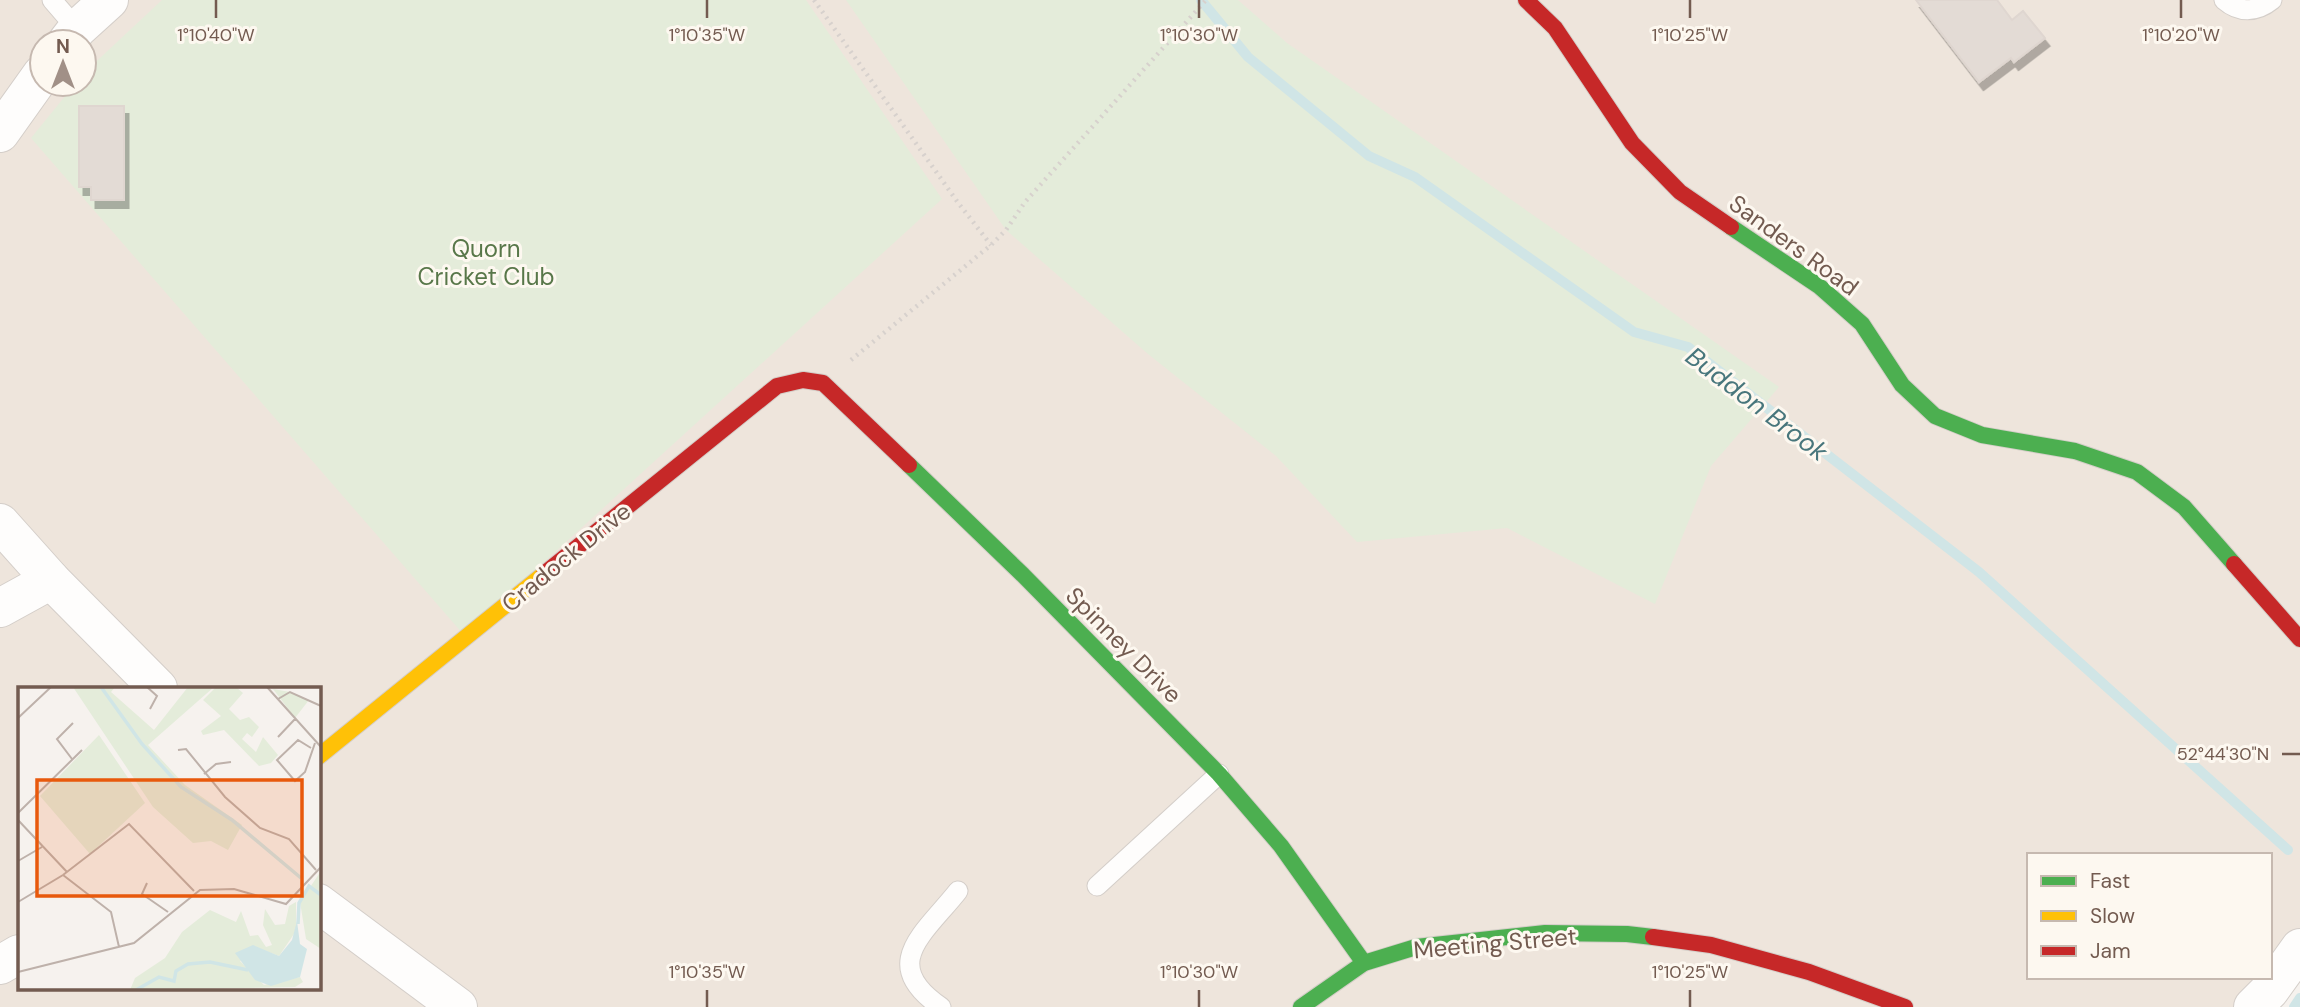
<svg xmlns="http://www.w3.org/2000/svg" width="2300" height="1007" viewBox="0 0 2300 1007" font-family="'DM Sans',sans-serif">
	<style>
		.residential { fill: #eee5dc; fill-rule: evenodd }
		.green { fill: #e4ecda }
		.lines { fill: none; stroke-linecap: round; stroke-linejoin: round }
		.stream { stroke: #d0e5e6; stroke-width: 10 }
		.building { fill: #e3dbd5; stroke: #dfd6d0; stroke-width: 2; filter: url(#shadow) }
		.lane-casing { stroke: #d4cec9; stroke-width: 21 }
		.street-casing { stroke: #d4cec9; stroke-width: 40 }
		.fast-casing { stroke: #d4cec8; stroke-width: 18 }
		.slow-casing { stroke: #d4cec8; stroke-width: 18 }
		.jam-casing { stroke: #d4cec8; stroke-width: 18 }
		.path { stroke: #d7d1cd; stroke-width: 4.5; stroke-dasharray: 2 5; stroke-linecap: butt }
		.lane { stroke: #fefdfc; stroke-width: 19 }
		.street { stroke: #fefdfc; stroke-width: 38 }
		.fast { stroke: #4caf50; stroke-width: 16 }
		.slow { stroke: #ffc107; stroke-width: 16 }
		.jam { stroke: #c62828; stroke-width: 16 }
		.ticks { fill: none; stroke: #735b50; stroke-width: 2.5 }
		.labels { text-anchor: middle; dominant-baseline: central; stroke-width: 6; stroke-linejoin: round; paint-order: stroke }
		.street-label { font-size: 24px; fill: #735b50; stroke: #fdf8f0 }
		.park-label { font-size: 24px; fill: #587749; stroke: #fdf8f0 }
		.water-label { font-size: 26px; font-style: italic; fill: #48767c; stroke: #fdf8f0 }
		.inset-river { fill: none; stroke: #d0e5e6; stroke-width: 3.5 }
		.inset-road { fill: none; stroke: #beb1aa; stroke-width: 2 }
		.view { fill: #e8590c; fill-opacity: 0.15; stroke: #e8590c; stroke-width: 3.5 }
		.inset-edge { fill: none; stroke: #735b50; stroke-width: 3.5 }
		.ticks-label { font-size: 18px; text-anchor: middle; fill: #735b50; stroke: #fdf8f0; stroke-width: 6; stroke-linejoin: round; paint-order: stroke }
	</style>
	<defs>
		<filter id="shadow"><feDropShadow dx="4.5" dy="8" stdDeviation="0" flood-color="#0004"/></filter>
	</defs>
	<rect width="100%" height="100%" fill="#f6f2ee"/>
	<!-- residential -->
	<path class="residential" d="M 0,0 L 2300,0 L 2300,948 L 2255,1007 L 0,1007 ZM 42,42 L 84,42 L 84,84 L 42,84 ZM 19,688 L 318,688 L 318,988 L 19,988 ZM 2029,855 L 2270,855 L 2270,977 L 2029,977 Z"/>
	<!-- green -->
	<g class="green">
		<polygon points="162,0 806,0 942,199 464,635 31,138 75,84 84,84 85,72"/>
		<polygon points="846,0 1238,0 1287,43 1779,387 1711,466 1655,604 1507,528 1357,542 1276,456 1148,354 1006,230"/>
	</g>
	<g class="lines">
		<!-- stream -->
		<g class="stream">
			<polyline points="1201,0 1248,57 1369,156 1415,177 1634,332 1688,347 1979,572 2288,850"/>
			<polyline points="2294,1007 2300,998"/>
		</g>
	</g>
	<!-- building -->
	<g class="building">
		<polygon points="1916,0 1997,0 2012,20 2023,11 2045,38 2014,62 2011,58 1979,82"/>
		<polygon points="79,106 124,106 124,200 91,200 91,187 79,187"/>
	</g>
	<g class="lines">
		<!-- lane casing -->
		<g class="lane-casing">
			<g id="lane">
				<polyline points="52,0 77,29"/>
				<path d="M 2224,0 C 2239,13 2256,13 2272,0"/>
				<polyline points="1097,886 1219,774"/>
				<path d="M 941,1007 C 878,964 924,934 958,891"/>
			</g>
		</g>
		<!-- street casing -->
		<g class="street-casing">
			<g id="street">
				<polyline points="67,42 77,29 109,0"/>
				<polyline points="0,133 42,74"/>
				<polyline points="0,523 51,580 158,688"/>
				<polyline points="0,608 51,580"/>
				<polyline points="318,903 458,1007"/>
				<polyline points="0,965 19,954"/>
				<polyline points="2253,1007 2270,990 2300,948"/>
			</g>
		</g>
		<!-- fast casing -->
		<g class="fast-casing">
			<g id="fast">
				<polyline points="1731,227 1819,286 1862,324 1902,385 1935,416 1982,435 2075,451 2137,472 2184,507 2234,564"/>
				<polyline points="909,465 1023,575 1219,774 1281,846 1364,963"/>
				<polyline points="1301,1007 1364,963 1416,947 1545,933 1627,934 1653,937"/>
			</g>
		</g>
		<!-- slow casing -->
		<g class="slow-casing">
			<polyline id="slow" points="318,757 544,574"/>
		</g>
		<!-- jam casing -->
		<g class="jam-casing">
			<g id="jam">
				<polyline points="1526,0 1555,28 1632,143 1680,192 1731,227"/>
				<polyline points="2234,564 2300,639"/>
				<polyline points="544,574 777,386 803,380 823,383 909,465"/>
				<polyline points="1653,937 1711,945 1809,972 1905,1007"/>
			</g>
		</g>
		<!-- path -->
		<g class="path">
			<polyline points="814,0 959,204 991,245"/>
			<polyline points="851,360 991,245 1006,230 1025,202 1206,0"/>
		</g>
		<!-- lane -->
		<use href="#lane" class="lane"/>
		<!-- street -->
		<use href="#street" class="street"/>
		<!-- fast -->
		<use href="#fast" class="fast"/>
		<!-- slow -->
		<use href="#slow" class="slow"/>
		<!-- jam -->
		<use href="#jam" class="jam"/>
	</g>
	<!-- ticks -->
	<path class="ticks" d="M 216,0 L 216,18M 707,0 L 707,18M 1199,0 L 1199,18M 1690,0 L 1690,18M 2181,0 L 2181,18M 2282,754 L 2300,754M 707,990 L 707,1007M 1199,990 L 1199,1007M 1690,990 L 1690,1007"/>
	<g class="labels">
		<!-- street labels -->
		<g class="street-label">
			<text transform="translate(1794 245) rotate(36)">Sanders Road</text>
			<text transform="translate(566 557) rotate(-39)">Cradock Drive</text>
			<text transform="translate(1124 645) rotate(45)">Spinney Drive</text>
			<text transform="translate(1495 943) rotate(-5)">Meeting Street</text>
		</g>
		<!-- park labels -->
		<g class="park-label">
			<text x="486" y="248">Quorn<tspan x="486" dy="28">Cricket Club</tspan></text>
		</g>
		<!-- water labels -->
		<g class="water-label">
			<text transform="translate(1757 404) rotate(37)">Buddon Brook</text>
		</g>
	</g>
	<!-- overview -->
	<g transform="translate(18 687)">
		<rect width="303" height="303" fill="#f6f2ee"/>
		<path d="M 55,0 L 97,0 L 93,5 L 136,43 L 170,0 L 196,0 L 130,58 L 167,98 L 224,138 L 210,163 L 193,154 L 175,156 L 135,120 ZM 198,0 L 218,0 L 225,6 L 211,22 L 222,33 L 231,30 L 241,40 L 234,50 L 229,46 L 224,52 L 238,65 L 245,50 L 260,68 L 253,76 L 241,79 L 206,43 L 185,48 L 183,44 L 203,29 L 185,13 ZM 255,2 L 272,5 L 291,13 L 277,31 ZM 81,48 L 127,116 L 72,167 L 22,109 ZM 303,184 L 303,262 L 288,252 L 282,215 ZM 278,215 L 278,244 L 261,269 L 245,263 L 222,274 L 246,298 L 282,290 L 285,295 L 277,300 L 112,303 L 117,291 L 147,271 L 164,245 L 192,223 L 218,235 L 223,224 L 232,249 L 240,248 L 248,260 L 254,258 L 245,238 L 247,222 L 257,238 L 267,237 L 271,219 Z" fill="#e4ecda"/>
		<path d="M 279,234 L 282,257 L 289,262 L 282,290 L 253,299 L 237,293 L 217,266 L 235,258 L 261,269 L 274,253 Z" fill="#d0e5e6"/>
		<path class="inset-river" d="M 83,0 L 124,57 L 163,100 L 214,133 L 283,191M 280,237 L 281,216 L 291,199 L 303,208M 118,303 L 141,290 L 156,294 L 158,284 L 170,277 L 192,275 L 230,283"/>
		<path class="inset-road" d="M 129,0 L 139,9 L 132,22M 249,0 L 303,60M 260,12 L 272,5 L 303,19M 0,31 L 33,0M 260,50 L 277,32M 293,61 L 280,53 L 259,73 L 277,94 L 287,85 L 297,56M 160,63 L 168,62 L 207,110 L 242,141 L 271,152 L 298,183M 54,72 L 39,52 L 55,36M 186,87 L 198,77 L 213,75M 0,126 L 64,63M 0,133 L 49,185M 0,174 L 24,160M 45,188 L 93,225 L 101,260M 129,196 L 124,207 L 150,225M 0,215 L 45,188 L 111,137 L 176,204M 0,285 L 116,256 L 182,203 L 216,202 L 268,217 L 303,180"/>
		<path class="view" d="M 19,93 L 284,93 L 284,209 L 19,209 Z"/>
		<rect width="303" height="303" class="inset-edge"/>
	</g>
	<g class="ticks-label">
		<text x="216" y="41">1°10'40"W</text>
		<text x="707" y="41">1°10'35"W</text>
		<text x="1199" y="41">1°10'30"W</text>
		<text x="1690" y="41">1°10'25"W</text>
		<text x="2181" y="41">1°10'20"W</text>
		<text x="2223" y="760">52°44'30"N</text>
		<text x="707" y="978">1°10'35"W</text>
		<text x="1199" y="978">1°10'30"W</text>
		<text x="1690" y="978">1°10'25"W</text>
	</g>
	<!-- legend -->
	<rect x="2027" y="853" width="245" height="126" fill="#fdf8f0" stroke="#c6b9b0" stroke-width="2"/>
	<rect x="2041" y="876" width="35" height="10" fill="#4caf50" stroke="#c6b9b0" stroke-width="2"/>
	<text x="2090" y="888" font-size="21" fill="#735b50">Fast</text>
	<rect x="2041" y="911" width="35" height="10" fill="#ffc107" stroke="#c6b9b0" stroke-width="2"/>
	<text x="2090" y="923" font-size="21" fill="#735b50">Slow</text>
	<rect x="2041" y="946" width="35" height="10" fill="#c62828" stroke="#c6b9b0" stroke-width="2"/>
	<text x="2090" y="958" font-size="21" fill="#735b50">Jam</text>
	<!-- north arrow -->
	<g transform="translate(63 63)"><circle r="33" fill="#fdf8f0" stroke="#c6b9b0" stroke-width="2"/>
	<path d="M0-5L12 26L0 18L-12 26Z" fill="#a19087"/>
	<text y="-10" font-size="19" font-weight="bold" text-anchor="middle" fill="#735b50">N</text>
	</g>
</svg>
